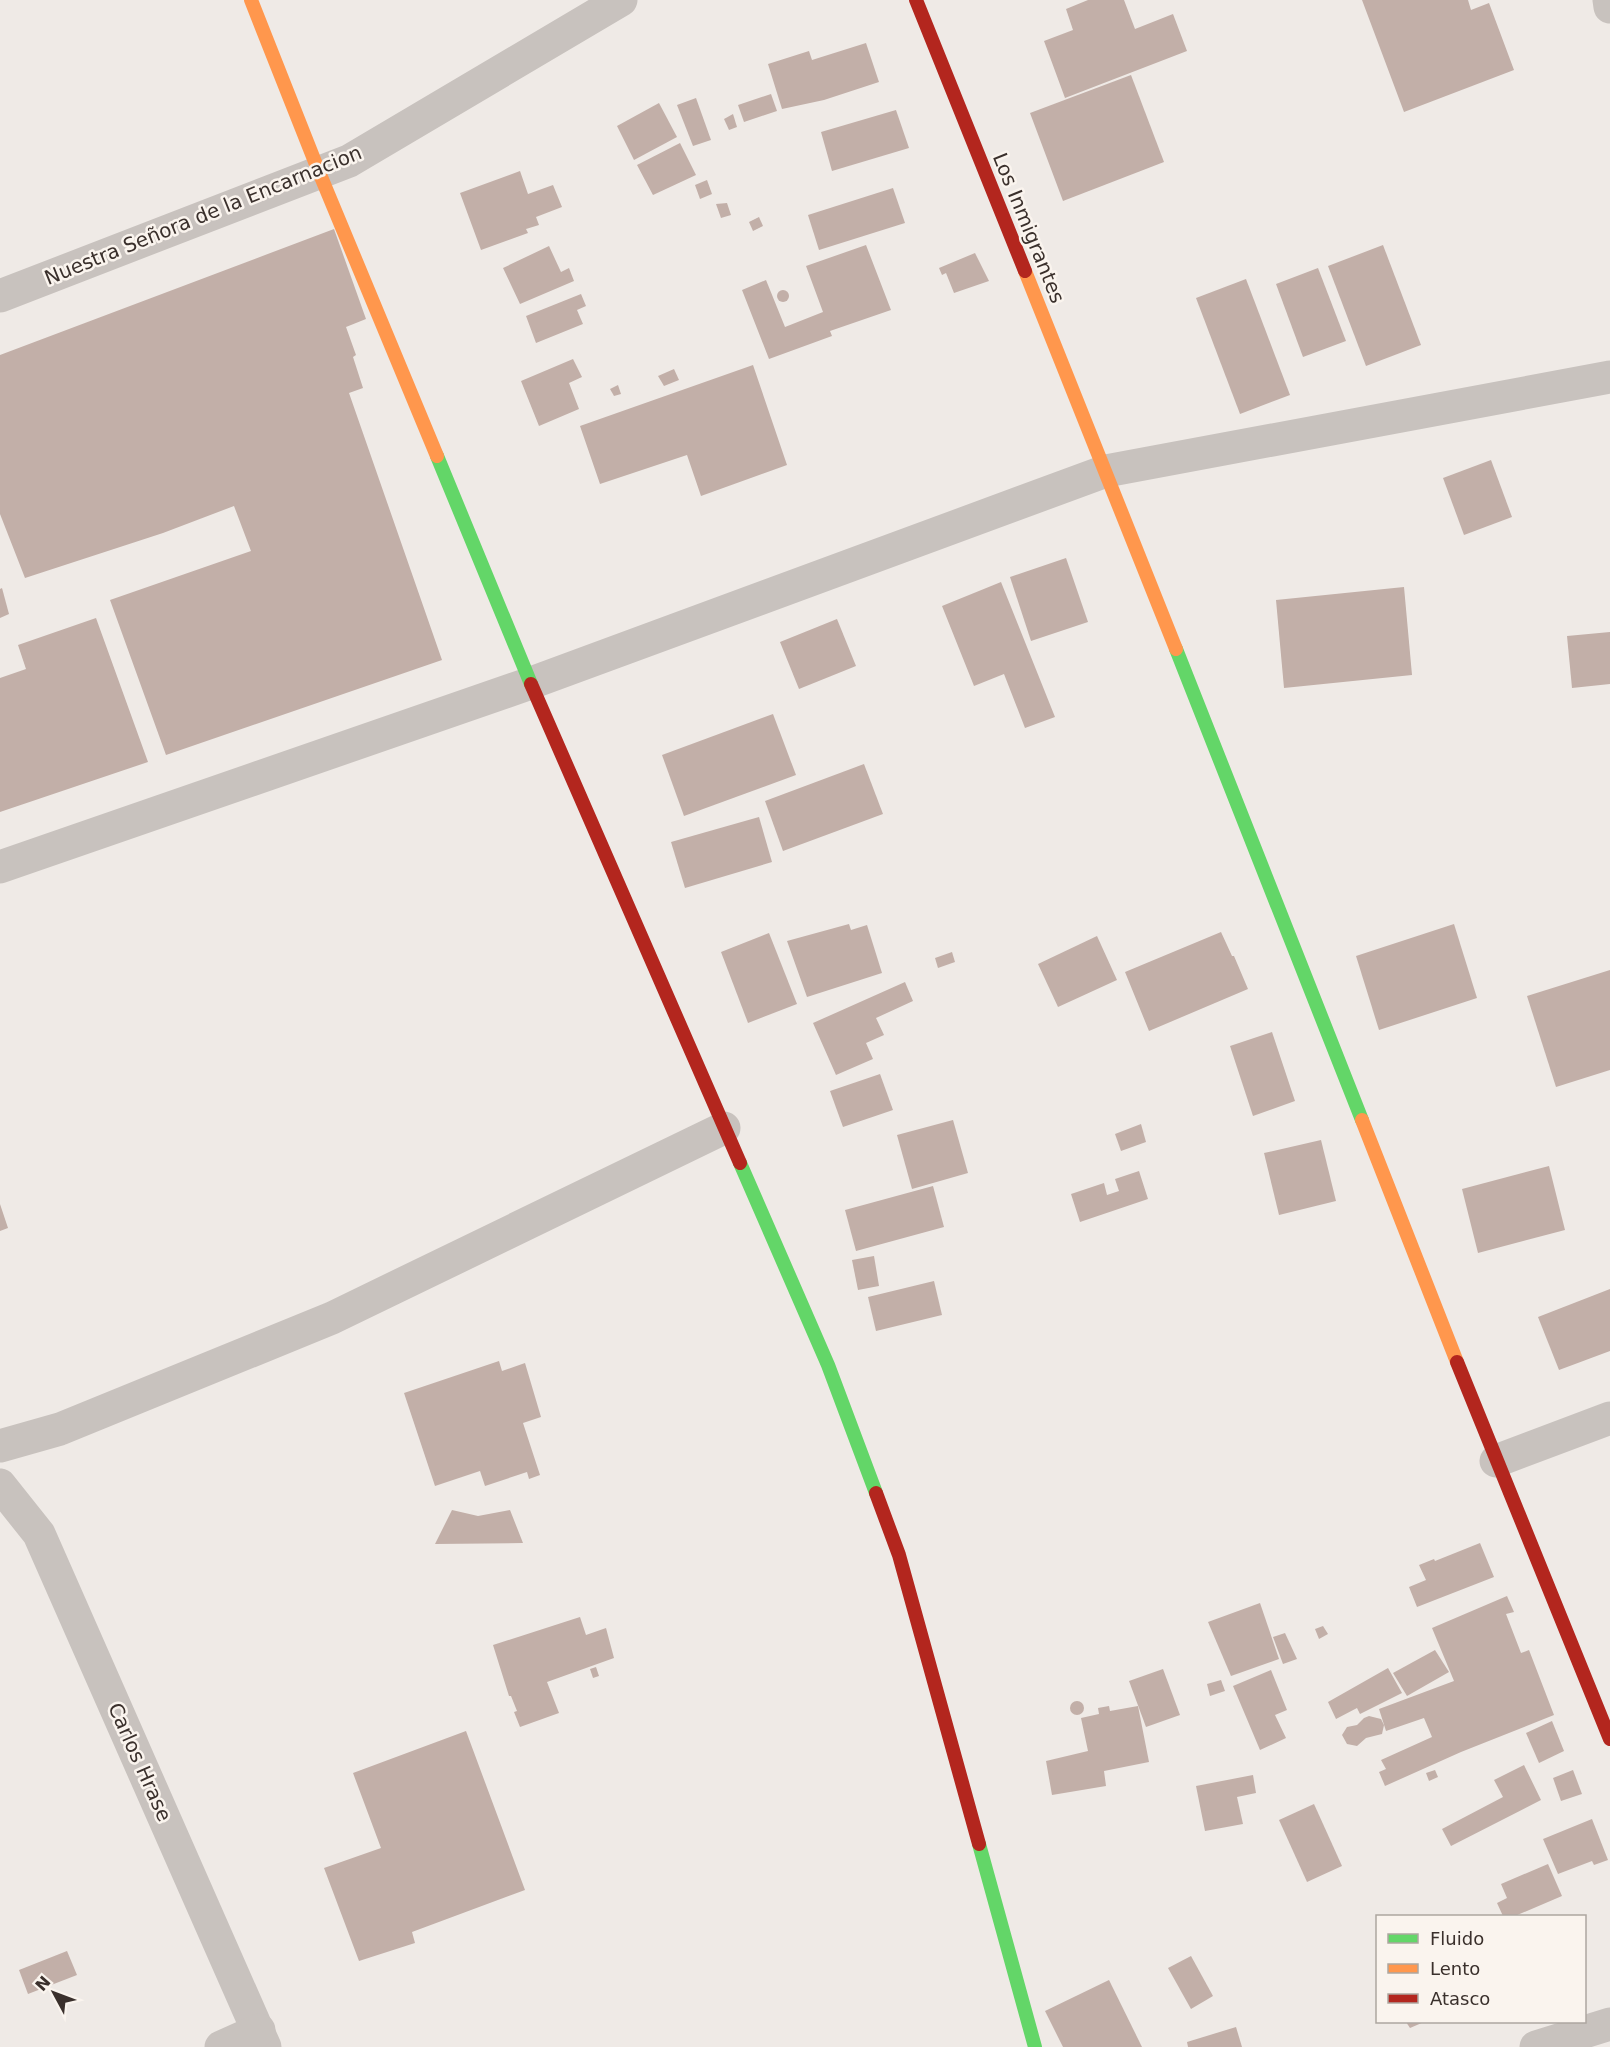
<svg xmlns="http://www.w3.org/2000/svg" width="1610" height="2047" viewBox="0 0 1610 2047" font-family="'DejaVu Sans',sans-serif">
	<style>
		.building { fill: #c2afa8 }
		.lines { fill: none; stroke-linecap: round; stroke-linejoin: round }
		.street { stroke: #c8c2be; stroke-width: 33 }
		.fast { stroke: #63d668; stroke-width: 14 }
		.slow { stroke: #ff974d; stroke-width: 14 }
		.jam { stroke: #b3261e; stroke-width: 14 }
		.labels { text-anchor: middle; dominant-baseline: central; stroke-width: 5; stroke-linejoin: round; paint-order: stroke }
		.street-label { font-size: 20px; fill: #3a302c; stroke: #faf4ee }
	</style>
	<rect width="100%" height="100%" fill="#efeae6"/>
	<!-- building -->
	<g class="building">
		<polygon points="1088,0 1124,0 1135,29 1173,14 1187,51 1065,98 1044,41 1073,30 1066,9"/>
		<polygon points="1362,0 1468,0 1471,10 1489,3 1514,70 1404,112"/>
		<polygon points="866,43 879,82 824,100 782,109 768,64 809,51 812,60"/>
		<polygon points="1131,75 1164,162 1063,201 1030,113"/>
		<polygon points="771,94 777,111 744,122 738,105"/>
		<polygon points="696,98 711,140 693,146 677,105"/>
		<polygon points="659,103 677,137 634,160 617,126"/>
		<polygon points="896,110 909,148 832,171 821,132"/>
		<polygon points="733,114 737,127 729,130 724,119"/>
		<polygon points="680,143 696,175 653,195 637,165"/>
		<polygon points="520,171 528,194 553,185 562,207 536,217 539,225 526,229 528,233 481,250 460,193"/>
		<polygon points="707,180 712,194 700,199 695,185"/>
		<polygon points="893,188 905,223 819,250 808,215"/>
		<polygon points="727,203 731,215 721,218 716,204"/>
		<polygon points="759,217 763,226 753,231 749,222"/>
		<polygon points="334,229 366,319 346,327 356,355 353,357 363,388 349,393 442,660 166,755 110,600 251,551 234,506 163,533 25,578 0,514 0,355"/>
		<polygon points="866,245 891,310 830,331 832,336 769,359 742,290 766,280 785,327 823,312 806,266"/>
		<polygon points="1383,245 1421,345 1366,366 1328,266"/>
		<polygon points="549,246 561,272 569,268 574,281 520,304 503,268"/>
		<polygon points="975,253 989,281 954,293 946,273 942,275 939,268"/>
		<polygon points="1318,268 1346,341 1303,357 1276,284"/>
		<polygon points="1246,279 1290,395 1240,414 1196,298"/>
		<circle cx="783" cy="296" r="6"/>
		<polygon points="581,294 586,306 577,310 583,324 536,343 526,316"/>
		<polygon points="573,359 582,377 569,383 579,409 539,426 521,381"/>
		<polygon points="753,365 787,465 701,496 687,455 600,484 580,426"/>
		<polygon points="674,369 679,380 664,386 658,376"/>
		<polygon points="618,385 621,394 614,396 610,389"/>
		<polygon points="1491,460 1512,517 1464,535 1443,478"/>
		<polygon points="1066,558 1088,622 1031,641 1010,577"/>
		<polygon points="1001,582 1055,717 1025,728 1004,674 974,686 942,606"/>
		<polygon points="1404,587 1412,675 1284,688 1276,600"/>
		<polygon points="2,588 9,614 0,618 0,589"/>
		<polygon points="96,618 148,762 0,812 0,678 26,669 18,645"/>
		<polygon points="837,619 856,666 799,689 780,642"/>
		<polygon points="1610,632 1610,684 1572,688 1567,636"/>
		<polygon points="773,714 796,775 684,816 662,755"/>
		<polygon points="864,764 883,814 783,851 765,801"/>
		<polygon points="759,817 772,862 685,888 671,842"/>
		<polygon points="849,924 851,930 867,925 882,973 807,997 787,941"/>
		<polygon points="1454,924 1477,998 1379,1030 1356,956"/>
		<polygon points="1221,932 1232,956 1234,956 1248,989 1149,1031 1125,972"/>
		<polygon points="769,933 797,1004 748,1023 721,952"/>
		<polygon points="1097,936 1117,980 1058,1007 1038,964"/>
		<polygon points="952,952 955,962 938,968 935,958"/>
		<polygon points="1610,970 1610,1070 1556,1087 1527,996"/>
		<polygon points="905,982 913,1001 876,1018 884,1035 866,1043 873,1059 836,1075 813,1023"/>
		<polygon points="1272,1032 1295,1101 1253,1116 1230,1046"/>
		<polygon points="880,1074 893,1110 843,1127 830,1091"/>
		<polygon points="953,1120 968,1173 912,1189 897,1135"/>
		<polygon points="1141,1124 1146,1142 1121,1151 1115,1134"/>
		<polygon points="1321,1140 1336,1201 1279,1215 1264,1153"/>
		<polygon points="1549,1166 1565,1230 1478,1253 1462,1189"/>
		<polygon points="1139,1171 1148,1199 1080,1222 1071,1194 1104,1183 1107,1195 1119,1191 1115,1179"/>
		<polygon points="933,1186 944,1227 856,1251 845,1210"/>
		<polygon points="0,1204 8,1228 0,1231"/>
		<polygon points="874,1256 879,1286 858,1290 852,1260"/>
		<polygon points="934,1281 942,1315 876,1331 868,1297"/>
		<polygon points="1610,1289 1610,1351 1559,1370 1538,1317"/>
		<polygon points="499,1361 502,1371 525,1363 541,1417 523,1423 540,1475 529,1479 527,1472 485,1486 480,1471 435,1486 404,1393"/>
		<polygon points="452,1510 478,1516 510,1510 523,1543 435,1544"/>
		<polygon points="1480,1543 1494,1577 1417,1607 1409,1587 1426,1580 1419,1565 1434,1559 1435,1561"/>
		<polygon points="1507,1596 1514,1612 1506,1614 1521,1653 1529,1650 1554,1715 1461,1752 1385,1786 1379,1772 1386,1769 1381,1760 1432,1737 1424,1718 1386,1731 1379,1709 1454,1681 1432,1628"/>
		<polygon points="1260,1603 1279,1659 1231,1676 1208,1622"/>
		<polygon points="580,1617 586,1635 606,1628 614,1658 547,1682 559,1713 520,1727 514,1712 517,1711 511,1696 509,1696 493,1645"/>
		<polygon points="1323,1626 1328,1634 1319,1639 1315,1629"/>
		<polygon points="1285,1633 1297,1659 1283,1664 1273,1637"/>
		<polygon points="1435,1650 1449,1672 1407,1696 1393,1673"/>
		<polygon points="596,1667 599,1676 593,1678 590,1669"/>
		<polygon points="1388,1668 1402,1693 1360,1714 1357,1708 1336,1719 1328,1702"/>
		<polygon points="1163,1669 1180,1715 1146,1727 1129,1681"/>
		<polygon points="1271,1670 1287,1710 1275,1715 1286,1738 1260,1750 1233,1686"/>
		<polygon points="1221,1680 1225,1691 1210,1696 1207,1684"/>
		<circle cx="1077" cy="1708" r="7"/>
		<polygon points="1109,1706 1110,1711 1138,1706 1149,1762 1104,1771 1106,1786 1052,1795 1046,1761 1088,1751 1081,1718 1099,1714 1098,1708"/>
		<polygon points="1369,1716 1381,1719 1384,1725 1382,1734 1366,1738 1357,1746 1347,1744 1342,1735 1347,1727 1357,1725 1364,1718"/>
		<polygon points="1552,1721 1564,1751 1539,1763 1526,1733"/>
		<polygon points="466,1731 525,1890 412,1932 415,1943 359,1961 324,1868 381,1848 353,1773"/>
		<polygon points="1524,1765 1541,1800 1451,1846 1442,1829 1503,1797 1494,1780"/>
		<polygon points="1435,1770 1438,1777 1429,1781 1426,1773"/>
		<polygon points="1573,1770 1582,1794 1561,1801 1553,1778"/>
		<polygon points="1253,1775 1256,1793 1237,1797 1243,1824 1205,1831 1196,1786"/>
		<polygon points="1314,1804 1342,1866 1307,1882 1279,1820"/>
		<polygon points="1592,1819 1608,1860 1594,1865 1592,1861 1558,1874 1543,1839"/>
		<polygon points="1548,1864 1562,1896 1515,1916 1503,1916 1497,1903 1507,1898 1501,1884"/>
		<polygon points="67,1951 77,1975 28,1994 19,1970"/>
		<polygon points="1191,1956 1213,1996 1191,2009 1168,1968"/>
		<polygon points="1109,1980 1142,2047 1063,2047 1045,2011"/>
		<polygon points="1406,2022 1424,2022 1410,2028"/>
		<polygon points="1236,2027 1242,2047 1188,2047 1187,2042"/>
	</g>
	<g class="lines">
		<!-- street -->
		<g class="street">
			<polyline points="1609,0 1610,7"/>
			<polyline points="0,296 349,161 621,0"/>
			<polyline points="0,867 531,683 1106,471 1610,377"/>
			<polyline points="0,1446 60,1429 332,1318 724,1128"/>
			<polyline points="1496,1461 1610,1418"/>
			<polyline points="0,1485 39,1534 265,2047"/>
			<polyline points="221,2047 259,2030"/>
			<polyline points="1536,2047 1610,2024"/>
		</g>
		<!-- fast -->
		<g class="fast">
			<polyline points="437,456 531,684"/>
			<polyline points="1176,649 1362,1120"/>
			<polyline points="740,1163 828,1365 876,1493"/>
			<polyline points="979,1844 1035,2047"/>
		</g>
		<!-- slow -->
		<g class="slow">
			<polyline points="251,0 319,172 437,456"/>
			<polyline points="1025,271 1176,649"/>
			<polyline points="1362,1120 1457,1362"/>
		</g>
		<!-- jam -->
		<g class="jam">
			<polyline points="916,0 1025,271"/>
			<polyline points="531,684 740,1163"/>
			<polyline points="1457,1362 1610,1739"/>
			<polyline points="876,1493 899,1555 979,1844"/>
		</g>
	</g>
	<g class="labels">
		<!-- street labels -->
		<g class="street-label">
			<text transform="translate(203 215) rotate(-22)">Nuestra Señora de la Encarnacion</text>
			<text transform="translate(1029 228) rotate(68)">Los Inmigrantes</text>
			<text transform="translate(140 1762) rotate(66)">Carlos Hrase</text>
		</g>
	</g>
	<!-- legend -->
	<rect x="1376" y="1915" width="210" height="108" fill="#faf4ee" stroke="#ada6a0" stroke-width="1.5"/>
	<rect x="1388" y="1934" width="30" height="9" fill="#63d668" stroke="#ada6a0" stroke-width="1.5"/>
	<text x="1430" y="1945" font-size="18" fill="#3a302c">Fluido</text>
	<rect x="1388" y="1964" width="30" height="9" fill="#ff974d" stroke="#ada6a0" stroke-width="1.5"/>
	<text x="1430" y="1975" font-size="18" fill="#3a302c">Lento</text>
	<rect x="1388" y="1994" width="30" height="9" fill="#b3261e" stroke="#ada6a0" stroke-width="1.5"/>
	<text x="1430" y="2005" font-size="18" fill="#3a302c">Atasco</text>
	<!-- north arrow -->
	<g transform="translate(54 1993) rotate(311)" stroke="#faf4ee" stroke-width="4.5" paint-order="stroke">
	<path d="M0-4.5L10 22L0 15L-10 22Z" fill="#3a302c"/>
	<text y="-9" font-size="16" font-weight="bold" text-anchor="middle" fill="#3a302c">N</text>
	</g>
</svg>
